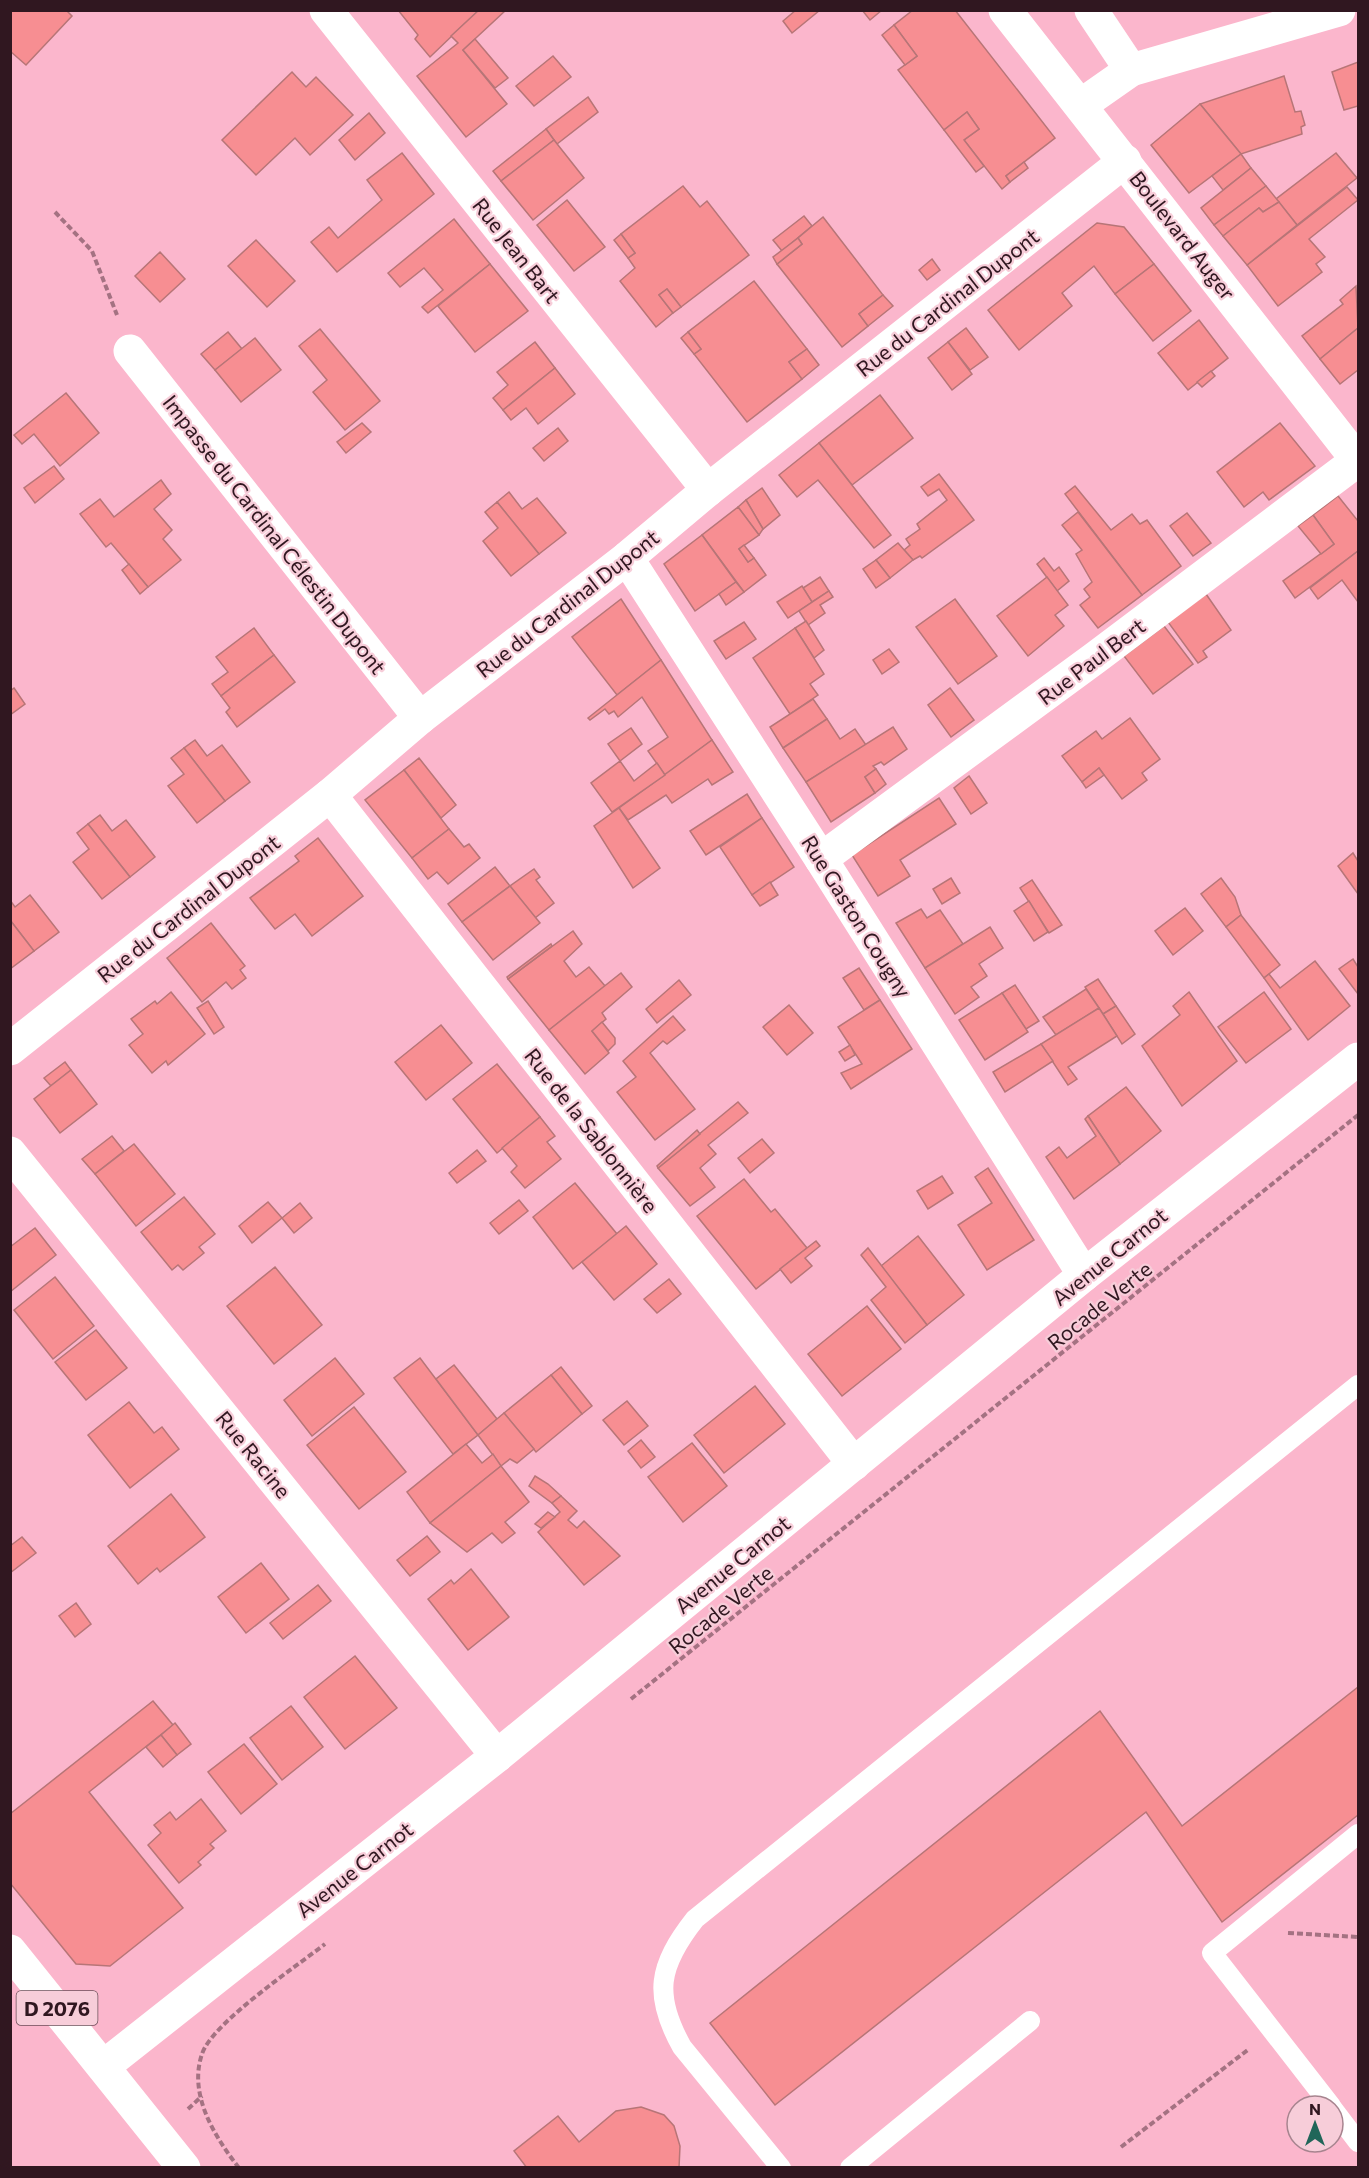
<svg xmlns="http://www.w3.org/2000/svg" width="1369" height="2178" viewBox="0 0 1369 2178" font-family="Commissioner,sans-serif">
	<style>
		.building { fill: #f78e92; stroke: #b77577; stroke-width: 1.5 }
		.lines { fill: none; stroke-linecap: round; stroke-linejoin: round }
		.path { stroke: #a47282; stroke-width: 4; stroke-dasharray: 6 3; stroke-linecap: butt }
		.service { stroke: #fff; stroke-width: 20 }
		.minor { stroke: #fff; stroke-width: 33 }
		.tertiary { stroke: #fff; stroke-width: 33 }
		.secondary { stroke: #fff; stroke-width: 33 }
		.primary { stroke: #fff; stroke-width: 33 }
		.labels { text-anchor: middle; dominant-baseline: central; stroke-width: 4.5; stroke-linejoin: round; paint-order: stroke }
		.shield { fill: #f7cdd9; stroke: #6c4e58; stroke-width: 1.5 }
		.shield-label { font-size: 20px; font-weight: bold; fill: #301720 }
		.street-label { font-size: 21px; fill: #301720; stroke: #f7cdd9 }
	</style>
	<rect width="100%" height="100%" fill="#fbb6cc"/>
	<!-- building -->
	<g class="building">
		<polygon points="10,10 66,10 72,16 26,65 10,51"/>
		<polygon points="398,10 479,10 430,57 415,39 418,35"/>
		<polygon points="479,10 506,10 463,50 507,104 466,137 417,76 458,43 451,36"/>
		<polygon points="796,10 820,10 792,33 783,21"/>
		<polygon points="862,10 882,10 870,20"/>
		<polygon points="913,10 955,10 1055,138 1006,176 1010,182 1002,189 964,140 979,129 967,112 944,130 898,70 917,56 894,25"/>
		<polygon points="894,25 917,56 905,65 882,35"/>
		<polygon points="475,39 508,78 495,88 463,50"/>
		<polygon points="553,56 571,77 534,106 516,86"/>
		<polygon points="1358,62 1358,106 1344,110 1332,72"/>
		<polygon points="292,72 306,87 316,77 353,115 310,155 295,138 256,175 222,140"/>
		<polygon points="1284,76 1295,112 1301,111 1305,125 1301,127 1302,134 1241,154 1200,104"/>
		<polygon points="588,97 598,112 557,144 546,129"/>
		<polygon points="1200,104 1241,154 1189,193 1151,145"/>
		<polygon points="967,112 979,129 964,140 984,166 976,172 944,130"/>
		<polygon points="369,113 385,133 355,160 339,140"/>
		<polygon points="546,129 554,140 501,181 493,171"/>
		<polygon points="554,140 584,178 533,220 501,181"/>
		<polygon points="402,153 434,194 337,272 311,242 329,227 338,238 382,200 367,180"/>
		<polygon points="1336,153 1357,178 1297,225 1276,199"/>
		<polygon points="1241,154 1251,168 1223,190 1212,176"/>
		<polygon points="1024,162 1028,168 1010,182 1006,176"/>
		<polygon points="1251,168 1266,186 1214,225 1201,208"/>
		<polygon points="683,186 700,207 707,201 749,255 681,307 667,289 659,295 673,313 656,327 620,281 635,268 628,258 635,253 621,234"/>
		<polygon points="1266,186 1279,202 1263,212 1259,208 1223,236 1214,225"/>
		<polygon points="1347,187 1358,200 1309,239 1325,257 1316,264 1322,272 1278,306 1247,265"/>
		<polygon points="567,200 605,247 574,271 537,225"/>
		<polygon points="1279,202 1297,225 1247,265 1223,236 1259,208 1263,212"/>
		<polygon points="804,216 812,226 782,251 773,240"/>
		<polygon points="823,217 883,295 859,314 868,326 842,347 777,264 802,244 798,238"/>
		<polygon points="454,219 490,264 428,313 422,307 443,290 424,268 400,287 388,273"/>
		<polygon points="1097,223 1124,227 1154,264 1115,294 1094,266 1062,293 1072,306 1019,350 988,310"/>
		<polygon points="621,234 635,253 628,258 614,240"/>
		<polygon points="798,238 802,244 777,264 773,257"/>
		<polygon points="256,240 295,281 267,307 228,266"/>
		<polygon points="160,252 185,279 160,302 135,276"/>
		<polygon points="932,259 940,270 927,280 919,270"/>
		<polygon points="490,264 528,311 475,352 438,306"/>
		<polygon points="1154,264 1191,311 1153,341 1115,294"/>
		<polygon points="754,281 807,349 789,362 802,379 747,422 694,354 701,349 688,332"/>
		<polygon points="1356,286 1358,328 1320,359 1302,336 1343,304 1340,300"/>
		<polygon points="667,289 681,307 673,313 659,295"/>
		<polygon points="883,295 893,306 868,326 859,314"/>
		<polygon points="1199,320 1228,358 1188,390 1158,353"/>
		<polygon points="966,328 988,357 970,370 948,342"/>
		<polygon points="1358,328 1358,370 1340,384 1320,359"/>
		<polygon points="320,329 380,401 345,430 313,392 327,380 299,346"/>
		<polygon points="228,332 242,349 215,370 201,354"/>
		<polygon points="688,332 701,349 694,354 681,338"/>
		<polygon points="255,338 281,370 241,402 215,370"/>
		<polygon points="535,342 555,368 503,410 493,398 508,385 497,372"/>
		<polygon points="948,342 972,374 952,390 928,358"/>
		<polygon points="807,349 819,365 802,379 789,362"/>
		<polygon points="555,368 575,394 538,424 526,408 511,420 503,410"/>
		<polygon points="1211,371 1215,376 1202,387 1197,382"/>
		<polygon points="66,393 99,433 60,466 34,434 22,444 14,435"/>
		<polygon points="880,395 913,438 852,485 819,443"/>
		<polygon points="362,423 371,432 346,453 337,442"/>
		<polygon points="1280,423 1315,466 1269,500 1263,492 1244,507 1217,472"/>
		<polygon points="558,428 568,441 544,461 533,448"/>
		<polygon points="819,443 891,535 874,548 818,480 797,497 779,475"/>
		<polygon points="54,466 64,479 35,503 24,488"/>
		<polygon points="939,474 974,520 922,558 920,556 913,560 904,550 910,545 906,539 920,529 917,524 947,500 939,489 928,496 921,487"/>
		<polygon points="161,480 171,494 154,509 172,530 163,539 181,560 148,587 111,543 106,547 80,514 100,499 114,517"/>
		<polygon points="1075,486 1111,530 1132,514 1140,524 1147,520 1181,566 1142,595 1065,494"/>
		<polygon points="762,488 780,515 763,529 746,500"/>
		<polygon points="509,492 522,509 537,498 566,533 539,554 497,502"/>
		<polygon points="1338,496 1358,521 1358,551 1295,598 1283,581 1334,544 1313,515"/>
		<polygon points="746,500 763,529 759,535 738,507"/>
		<polygon points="497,502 539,554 511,576 483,541 498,528 485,512"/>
		<polygon points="738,507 759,535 739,549 748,562 754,558 766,575 744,592 702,535"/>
		<polygon points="1078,512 1142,595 1098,628 1080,605 1090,597 1084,589 1092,582 1076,554 1082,550 1062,525"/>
		<polygon points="1187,513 1211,543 1193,556 1170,526"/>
		<polygon points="1313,515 1334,544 1321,554 1298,526"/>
		<polygon points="702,535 736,582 695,611 664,564"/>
		<polygon points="898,543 913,560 890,578 876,560"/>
		<polygon points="744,545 754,558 748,562 739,549"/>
		<polygon points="1358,551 1358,602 1342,580 1318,599 1310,588"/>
		<polygon points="1044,558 1054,571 1059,567 1069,581 1057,591 1037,564"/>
		<polygon points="876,560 890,578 876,588 863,569"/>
		<polygon points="129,564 148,587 140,594 122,570"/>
		<polygon points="820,577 829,591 812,602 803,588"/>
		<polygon points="1047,577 1068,605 1055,615 1064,626 1028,656 997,616"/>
		<polygon points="736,582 744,592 726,605 719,594"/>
		<polygon points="802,586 812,602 788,618 777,602"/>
		<polygon points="829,591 833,597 820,605 825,613 808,625 799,611"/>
		<polygon points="1206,594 1231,630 1203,651 1207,657 1198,663 1168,622"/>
		<polygon points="621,599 661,660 617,695 572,637"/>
		<polygon points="955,599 997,656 958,684 916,627"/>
		<polygon points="806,621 824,650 814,658 795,628"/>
		<polygon points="744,622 756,639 726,659 714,641"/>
		<polygon points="1164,626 1193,664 1153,694 1124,656"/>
		<polygon points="254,628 274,655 221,696 212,684 228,672 216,657"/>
		<polygon points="795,628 824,674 810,684 818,695 790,714 753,658"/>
		<polygon points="889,649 899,662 882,674 873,660"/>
		<polygon points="274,655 295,682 237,727 226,712 230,708 221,696"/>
		<polygon points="661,660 712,740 665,775 648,751 668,737 642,697 618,717 614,711 609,714 605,709 590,720 588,718"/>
		<polygon points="14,688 25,704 10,715 10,691"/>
		<polygon points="950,688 974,720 951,737 928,705"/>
		<polygon points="813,699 827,719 783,748 770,727"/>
		<polygon points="1130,718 1160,759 1142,773 1147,780 1122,799 1099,768 1082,782 1062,756 1096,731 1102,739"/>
		<polygon points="827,719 840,739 855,729 866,745 806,782 783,748"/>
		<polygon points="893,727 907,749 884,765 881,762 873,766 876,769 865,777 875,793 831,822 806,782"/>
		<polygon points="631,728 642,744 620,761 608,744"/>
		<polygon points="195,740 207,756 222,745 250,782 225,801 184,748"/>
		<polygon points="712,740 733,772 712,785 708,779 672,803 666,795 628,820 619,808"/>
		<polygon points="184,748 225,801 197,823 168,786 184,774 171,758"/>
		<polygon points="419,758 456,805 441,818 404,770"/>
		<polygon points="620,761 634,781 657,763 665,775 612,812 591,783"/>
		<polygon points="1099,768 1104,775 1086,788 1082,782"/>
		<polygon points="876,769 886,784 875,793 865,777"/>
		<polygon points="404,770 449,829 412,858 365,800"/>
		<polygon points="969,776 987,803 971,814 954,788"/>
		<polygon points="747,794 762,818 706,855 690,831"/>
		<polygon points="939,798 956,824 900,860 910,876 878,896 852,855"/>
		<polygon points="619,808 660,868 633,888 594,826"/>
		<polygon points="100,815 112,831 126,820 155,857 130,877 88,824"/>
		<polygon points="762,818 794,867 752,895 720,847"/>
		<polygon points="88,824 130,877 102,899 73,862 89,849 77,833"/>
		<polygon points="449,829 464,847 469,844 480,858 448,884 437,872 428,879 412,858"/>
		<polygon points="318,838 363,896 312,936 295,914 275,929 250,898 299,861 295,856"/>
		<polygon points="1353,853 1358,861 1358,894 1338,866"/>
		<polygon points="495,867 510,886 462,922 448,904"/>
		<polygon points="534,869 540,877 536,880 554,903 535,918 510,886"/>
		<polygon points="951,878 960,893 942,904 933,889"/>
		<polygon points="1221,878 1235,897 1241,915 1226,927 1201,894"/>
		<polygon points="1032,880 1062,925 1049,933 1020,888"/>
		<polygon points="770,882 778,895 760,906 752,895"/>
		<polygon points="510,886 540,923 493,960 462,922"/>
		<polygon points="30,895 59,932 34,951 10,920 10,900 15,907"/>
		<polygon points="1029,901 1048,932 1034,941 1014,911"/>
		<polygon points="1185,908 1203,931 1173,955 1155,931"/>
		<polygon points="921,909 927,918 940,910 963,944 925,968 896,923"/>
		<polygon points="1241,915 1280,965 1264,978 1226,927"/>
		<polygon points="10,920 34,951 10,969"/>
		<polygon points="211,923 245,966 240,970 246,978 232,989 226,982 202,1002 167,958"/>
		<polygon points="990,927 1003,948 979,964 987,976 971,987 979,997 955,1014 925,968"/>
		<polygon points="573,931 582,944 564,961 576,977 589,967 605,986 549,1030 508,979"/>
		<polygon points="551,944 552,946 508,979 507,977"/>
		<polygon points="1353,959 1358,967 1358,994 1339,969"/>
		<polygon points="1315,961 1350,1006 1308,1040 1264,978 1269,974 1280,988"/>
		<polygon points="859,968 880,1000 864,1010 843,978"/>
		<polygon points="621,973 632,987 602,1013 606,1019 592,1031 609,1053 585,1074 549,1030"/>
		<polygon points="1098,979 1116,1006 1103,1014 1085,987"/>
		<polygon points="679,980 691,995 657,1023 646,1009"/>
		<polygon points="1015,985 1039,1021 1026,1029 1002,993"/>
		<polygon points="1086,989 1099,1008 1056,1035 1043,1017"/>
		<polygon points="171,992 205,1034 168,1065 166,1061 152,1073 129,1045 143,1034 131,1019 155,1001 157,1004"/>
		<polygon points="1189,992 1237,1061 1182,1106 1142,1046 1180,1015 1173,1006"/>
		<polygon points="1264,992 1291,1029 1246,1063 1218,1027"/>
		<polygon points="1002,993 1028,1032 985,1060 959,1020"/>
		<polygon points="880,1000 912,1049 851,1089 841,1073 862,1064 838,1027"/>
		<polygon points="208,1001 224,1027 214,1034 197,1008"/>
		<polygon points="789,1005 813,1033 787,1055 763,1027"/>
		<polygon points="1116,1006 1135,1034 1122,1044 1103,1014"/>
		<polygon points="1099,1008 1117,1036 1068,1067 1077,1079 1068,1085 1041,1044"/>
		<polygon points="673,1016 685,1030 667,1044 663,1041 650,1053 695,1109 655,1140 617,1092 636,1077 623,1061"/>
		<polygon points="602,1022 615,1038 615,1044 608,1051 592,1031"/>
		<polygon points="441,1025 472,1063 426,1100 395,1062"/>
		<polygon points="1041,1044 1053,1061 1005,1092 993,1072"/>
		<polygon points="850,1045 855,1055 845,1061 839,1052"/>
		<polygon points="65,1062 71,1070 51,1086 44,1078"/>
		<polygon points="497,1064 540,1117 497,1153 453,1099"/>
		<polygon points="71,1070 97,1104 60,1133 34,1099"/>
		<polygon points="1126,1087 1161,1131 1120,1164 1088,1116"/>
		<polygon points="738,1102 748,1113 708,1145 716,1154 700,1168 715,1187 690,1206 658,1168"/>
		<polygon points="1088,1116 1120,1164 1074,1199 1046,1157 1059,1147 1067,1158 1096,1136 1085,1119"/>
		<polygon points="540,1117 555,1136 547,1142 561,1159 525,1188 511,1172 517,1166 502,1148"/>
		<polygon points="697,1130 700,1134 658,1168 657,1166"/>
		<polygon points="112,1136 124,1151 95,1174 82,1159"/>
		<polygon points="762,1139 774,1153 750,1173 738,1158"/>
		<polygon points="134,1144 175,1194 136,1226 95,1174"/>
		<polygon points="477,1150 486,1161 457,1183 449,1173"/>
		<polygon points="988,1168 1034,1240 987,1270 958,1225 992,1203 975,1177"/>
		<polygon points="942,1176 953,1193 928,1209 917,1191"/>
		<polygon points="744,1179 771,1212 775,1209 807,1248 756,1289 697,1216"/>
		<polygon points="575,1183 617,1234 573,1269 533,1217"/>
		<polygon points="184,1197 215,1234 199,1247 204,1253 183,1270 178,1265 172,1270 141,1232"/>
		<polygon points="519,1200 528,1211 499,1234 490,1223"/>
		<polygon points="268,1202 282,1218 252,1243 239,1226"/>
		<polygon points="300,1203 312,1218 294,1233 282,1218"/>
		<polygon points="626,1226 657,1264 614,1300 582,1262"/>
		<polygon points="35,1228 56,1255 10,1292 10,1247"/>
		<polygon points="918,1236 964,1295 927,1325 881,1266"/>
		<polygon points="816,1241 820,1246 805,1258 812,1266 791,1283 780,1269"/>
		<polygon points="868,1248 927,1325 905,1343 871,1300 886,1287 861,1255"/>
		<polygon points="275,1267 322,1325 274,1364 227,1306"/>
		<polygon points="55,1277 94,1326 53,1359 14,1310"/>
		<polygon points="669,1279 681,1294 657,1313 644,1299"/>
		<polygon points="867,1306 901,1349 842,1396 808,1354"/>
		<polygon points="96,1330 127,1368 86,1400 55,1362"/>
		<polygon points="335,1358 364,1394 312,1436 284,1400"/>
		<polygon points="420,1358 478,1435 453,1454 394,1378"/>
		<polygon points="454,1365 497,1419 478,1435 436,1379"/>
		<polygon points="561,1367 592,1406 582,1414 551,1375"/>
		<polygon points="551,1375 582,1414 536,1452 504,1413"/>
		<polygon points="755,1386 785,1424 724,1473 694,1435"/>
		<polygon points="627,1401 648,1426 624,1445 603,1420"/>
		<polygon points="129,1402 154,1433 162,1427 179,1449 130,1488 88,1435"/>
		<polygon points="354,1407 406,1472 359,1509 307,1445"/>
		<polygon points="504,1413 534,1449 517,1463 510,1459 501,1466 478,1435"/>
		<polygon points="641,1440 655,1457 641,1468 628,1451"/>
		<polygon points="692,1443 727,1486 683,1522 648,1477"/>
		<polygon points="466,1444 482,1463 493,1454 501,1466 430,1523 407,1492"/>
		<polygon points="501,1466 529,1502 505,1522 515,1533 502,1543 492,1533 467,1552 430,1523"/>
		<polygon points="535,1476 548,1484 561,1496 552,1503 529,1486"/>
		<polygon points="171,1494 205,1537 160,1572 157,1568 138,1584 108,1546"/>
		<polygon points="561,1496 577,1511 568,1520 577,1528 584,1521 620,1556 584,1585 538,1532 560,1512 552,1503"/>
		<polygon points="548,1512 555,1517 541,1528 535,1524"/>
		<polygon points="427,1536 440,1552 410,1576 397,1560"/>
		<polygon points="22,1537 36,1553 10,1573 10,1546"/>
		<polygon points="261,1563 289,1599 246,1633 218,1597"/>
		<polygon points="471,1569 509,1617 468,1650 428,1599 451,1580 454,1584"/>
		<polygon points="318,1585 331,1601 283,1639 270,1623"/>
		<polygon points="76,1603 91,1624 75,1637 59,1616"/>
		<polygon points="355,1656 397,1708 345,1749 304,1697"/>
		<polygon points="1358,1687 1358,1815 1222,1922 1146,1812 775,2105 710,2023 1100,1711 1182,1826"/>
		<polygon points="153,1701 173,1725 89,1792 183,1908 110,1966 76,1964 10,1883 10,1814"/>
		<polygon points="291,1706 323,1747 282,1780 250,1738"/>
		<polygon points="175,1723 191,1744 177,1755 161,1735"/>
		<polygon points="161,1735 177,1755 163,1767 146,1747"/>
		<polygon points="244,1744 277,1784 241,1814 208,1772"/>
		<polygon points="201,1799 226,1831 210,1844 214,1848 198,1862 201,1865 179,1883 148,1845 161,1833 154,1825 170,1812 176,1820"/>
		<polygon points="641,2107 664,2115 674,2126 680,2146 679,2168 527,2168 514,2151 558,2116 579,2142 616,2111"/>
	</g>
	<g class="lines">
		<!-- path -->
		<g class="path">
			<polyline points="55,212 92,251 117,315"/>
			<polyline points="631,1699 1358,1115"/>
			<polyline points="1288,1933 1358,1937"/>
			<polyline points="188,2109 202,2096"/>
			<polyline points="1121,2147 1249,2049"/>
			<path d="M 239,2168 C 215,2137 188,2095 202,2054 C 212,2023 297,1966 325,1944"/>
		</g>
		<!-- service -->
		<g class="service">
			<polyline points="1331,2106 1212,1953 1358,1834"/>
			<polyline points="1333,2109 1358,2142"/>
			<path d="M 781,2168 L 682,2047 C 653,1995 658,1966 695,1919 L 1358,1385"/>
			<polyline points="850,2168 1030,2021"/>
		</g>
		<!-- minor -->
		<g class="minor">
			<polyline points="326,10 708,490"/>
			<polyline points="1091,10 1131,70"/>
			<polyline points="1081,105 1131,70 1339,10"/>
			<polyline points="130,351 420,718"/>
			<polyline points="627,558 821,859 1084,1275"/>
			<polyline points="330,795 854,1464"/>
			<polyline points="821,859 1095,658 1358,460"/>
			<polyline points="10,1049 330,795 420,718 627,558 708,490 1125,161"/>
			<polyline points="10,1153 497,1756"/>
		</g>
		<!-- tertiary -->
		<polyline class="tertiary" points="1005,10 1358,461"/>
		<!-- secondary -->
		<polyline class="secondary" points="104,2066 497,1756 1084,1275 1358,1059"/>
		<!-- primary -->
		<polyline class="primary" points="10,1951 184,2168"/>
	</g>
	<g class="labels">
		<!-- shield labels -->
		<rect class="shield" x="16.5" y="1991" width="81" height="34" rx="4.5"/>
		<g class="shield-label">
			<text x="57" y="2008">D 2076</text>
		</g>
		<!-- street labels -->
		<g class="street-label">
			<text transform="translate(1183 235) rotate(52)">Boulevard Auger</text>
			<text transform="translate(517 250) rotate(52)">Rue Jean Bart</text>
			<text transform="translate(947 302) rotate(-38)">Rue du Cardinal Dupont</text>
			<text transform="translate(275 534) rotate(52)">Impasse du Cardinal Célestin Dupont</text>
			<text transform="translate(567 603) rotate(-38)">Rue du Cardinal Dupont</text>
			<text transform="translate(1091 661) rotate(-37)">Rue Paul Bert</text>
			<text transform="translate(188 908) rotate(-38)">Rue du Cardinal Dupont</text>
			<text transform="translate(857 916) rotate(58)">Rue Gaston Cougny</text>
			<text transform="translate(592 1130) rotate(52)">Rue de la Sablonnière</text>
			<text transform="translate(1109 1256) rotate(-39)">Avenue Carnot</text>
			<text transform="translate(1099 1305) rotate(-39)">Rocade Verte</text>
			<text transform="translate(254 1454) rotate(51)">Rue Racine</text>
			<text transform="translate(732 1564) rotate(-39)">Avenue Carnot</text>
			<text transform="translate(720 1609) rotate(-39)">Rocade Verte</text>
			<text transform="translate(354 1869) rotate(-38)">Avenue Carnot</text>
		</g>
	</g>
	<!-- border -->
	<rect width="1369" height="2178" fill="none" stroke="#301720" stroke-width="24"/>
	<!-- north arrow -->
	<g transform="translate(1315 2124)"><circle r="28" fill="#f7cdd9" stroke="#a7848f" stroke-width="1.5"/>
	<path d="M0-4.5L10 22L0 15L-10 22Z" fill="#206659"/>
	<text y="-9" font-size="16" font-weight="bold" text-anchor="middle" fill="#301720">N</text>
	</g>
</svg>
